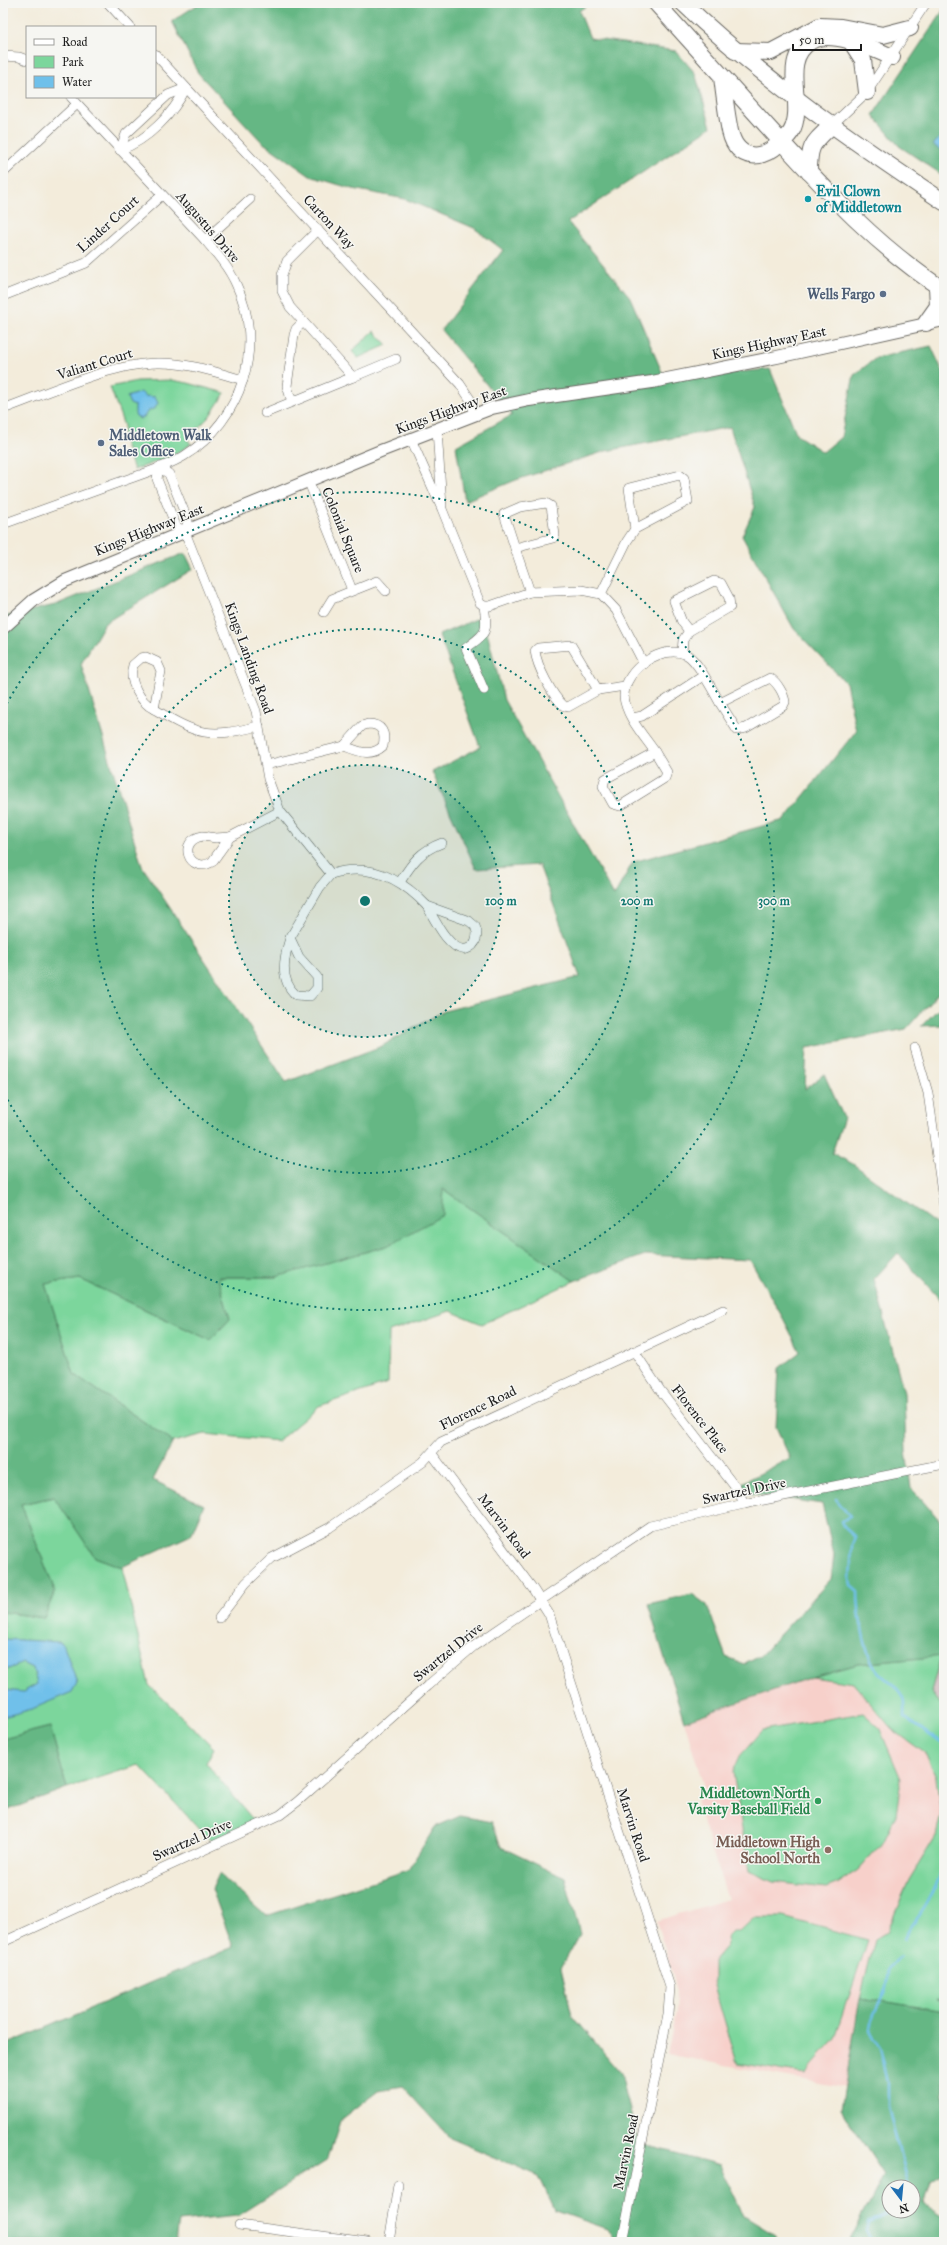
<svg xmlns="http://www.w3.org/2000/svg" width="947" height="2245" viewBox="0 0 947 2245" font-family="'IM FELL Great Primer',serif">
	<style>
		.built { fill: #f7d0ca }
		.industrial { fill: #d2bec2 }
		.green { fill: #7cd69c; stroke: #4c795c }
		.forest { fill: #65b784; stroke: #406a50; fill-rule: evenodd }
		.water { fill: #6fc0ea; stroke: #466e83 }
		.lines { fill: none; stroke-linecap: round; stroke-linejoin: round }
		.stream { stroke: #6fc0ea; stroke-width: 2.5 }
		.minor-casing { stroke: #67655f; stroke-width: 10 }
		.tertiary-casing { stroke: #67655f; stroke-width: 14 }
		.trunk-casing { stroke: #67655f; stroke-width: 18 }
		.minor { stroke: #fff; stroke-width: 9 }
		.tertiary { stroke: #fff; stroke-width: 12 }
		.trunk { stroke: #fff; stroke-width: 16 }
		.ring { fill: none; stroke: #0f766e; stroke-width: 2; stroke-dasharray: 2 4 }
		.culture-dot { fill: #0f9aa8; stroke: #f6f6f2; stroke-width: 1.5 }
		.service-dot { fill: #5c6f8a; stroke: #f6f6f2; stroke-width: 1.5 }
		.leisure-dot { fill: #2e9e5b; stroke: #f6f6f2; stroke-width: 1.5 }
		.education-dot { fill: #8d6e63; stroke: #f6f6f2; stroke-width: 1.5 }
		.labels { text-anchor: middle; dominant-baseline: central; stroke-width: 3; stroke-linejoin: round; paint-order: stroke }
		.culture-label { font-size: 14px; font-weight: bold; fill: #0d838f; stroke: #f6f6f2; text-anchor: start }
		.street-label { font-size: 14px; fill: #1c1c1c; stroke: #f6f6f2 }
		.service-label { font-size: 14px; font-weight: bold; fill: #4e5e75; stroke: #f6f6f2; text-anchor: end }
		.leisure-label { font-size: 14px; font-weight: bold; fill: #27864d; stroke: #f6f6f2; text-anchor: end }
		.education-label { font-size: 14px; font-weight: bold; fill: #785e54; stroke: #f6f6f2; text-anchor: end }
		.centre { fill: #0f766e; stroke: #f6f6f2; stroke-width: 2 }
		.ring-label { font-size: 12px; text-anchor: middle; font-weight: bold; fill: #0f766e; stroke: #f6f6f2; stroke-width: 3; stroke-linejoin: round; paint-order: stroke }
	</style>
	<rect width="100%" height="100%" fill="#f6f6f2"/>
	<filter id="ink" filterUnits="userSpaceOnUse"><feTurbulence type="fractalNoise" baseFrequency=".025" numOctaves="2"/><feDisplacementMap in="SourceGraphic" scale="8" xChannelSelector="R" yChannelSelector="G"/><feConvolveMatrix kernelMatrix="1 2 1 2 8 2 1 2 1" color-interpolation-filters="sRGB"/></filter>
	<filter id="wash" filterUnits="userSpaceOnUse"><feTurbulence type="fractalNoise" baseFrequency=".012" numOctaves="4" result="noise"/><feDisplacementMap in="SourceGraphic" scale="16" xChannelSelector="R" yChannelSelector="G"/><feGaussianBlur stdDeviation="0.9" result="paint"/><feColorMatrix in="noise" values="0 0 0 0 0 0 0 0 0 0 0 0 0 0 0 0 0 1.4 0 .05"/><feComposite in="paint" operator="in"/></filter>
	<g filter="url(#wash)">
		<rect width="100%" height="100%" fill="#f3ecdb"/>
		<!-- built -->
		<polygon class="built" points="944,1656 944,2011 860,1998 846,2088 667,2054 676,2012 677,1992 673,1974 656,1921 728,1899 696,1801 707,1797 684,1721 812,1677 858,1664"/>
		<!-- industrial -->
		<polygon class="industrial" points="941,1656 944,1656 944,1709 931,1691"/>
		<!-- green -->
		<g class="green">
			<polygon points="374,331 387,345 358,358 352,351"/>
			<polygon points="171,380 188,383 225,393 209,417 187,439 191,444 175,455 134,470 123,438 124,426 110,387 137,381"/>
			<polygon points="443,1189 574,1281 482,1324 450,1311 389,1332 388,1383 319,1406 278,1441 205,1434 173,1442 74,1374 45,1284 80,1279 210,1340 230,1319 218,1277 276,1277"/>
			<polygon points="54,1497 95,1557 122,1567 149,1685 214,1748 206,1763 255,1822 212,1842 139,1765 67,1788 50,1727 3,1739 3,1612 44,1618 55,1591 21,1504"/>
			<polygon points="941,1656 931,1691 944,1709 944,2001 936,2000 944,2004 944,2011 860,1998 875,1939 887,1932 909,1880 936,1836 941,1814 936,1778 926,1754 892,1729 853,1683 812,1677 858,1664"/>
			<polygon points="863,1713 879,1727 901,1779 896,1815 883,1842 858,1870 836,1884 826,1888 773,1882 749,1871 733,1772 740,1756 763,1730"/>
			<polygon points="755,1917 783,1917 868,1940 835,2039 804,2074 737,2063 713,1982 713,1961 728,1944 727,1937 732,1932 739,1932"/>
		</g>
		<!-- forest -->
		<g class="forest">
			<polygon points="200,3 590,3 579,11 590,38 676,51 695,73 711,127 568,222 630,297 665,379 770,369 797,435 823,452 841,437 854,375 876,358 931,346 944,374 944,987 906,1029 807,1048 805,1089 824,1074 844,1118 832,1153 853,1164 944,1230 944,1304 898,1253 874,1279 904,1393 906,1451 911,1488 944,1525 944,1656 858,1664 812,1677 684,1721 648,1604 692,1594 707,1605 726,1657 745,1664 760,1656 831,1579 834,1555 822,1504 748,1493 742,1483 790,1458 776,1427 779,1368 800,1352 784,1320 750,1260 645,1255 574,1281 443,1189 443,1215 387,1246 276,1277 218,1277 230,1319 210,1340 80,1279 45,1284 74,1374 173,1442 153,1480 204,1505 191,1535 122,1567 95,1557 54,1497 21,1504 55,1591 44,1618 3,1612 3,617 55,605 185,553 193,569 105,623 81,664 142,866 286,1082 382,1046 444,1011 580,977 539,865 476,869 432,772 480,747 439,635 483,616 504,700 614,896 633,862 784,820 856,731 846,683 794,629 742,536 755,507 730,427 606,451 516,480 465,501 456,446 512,415 441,330 503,250 474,228 405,199 353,189 310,176 262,142 198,73 172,21"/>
			<polygon points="944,9 944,176 899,146 873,115"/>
			<polygon points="944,1003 944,1025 921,1026"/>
			<polygon points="50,1727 67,1788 3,1812 3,1739"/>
			<polygon points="460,1816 492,1822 501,1847 565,1878 580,1934 561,1968 572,2015 621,2073 638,2143 720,2165 744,2216 775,2235 777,2242 615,2242 607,2229 555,2211 539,2176 450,2138 402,2086 379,2090 340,2121 328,2159 238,2216 179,2222 176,2242 3,2242 3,2046 233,1947 212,1889 219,1874 266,1916 408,1870 435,1827"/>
			<path d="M 860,1998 L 944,2011 L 944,2173 L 931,2182 L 924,2204 L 944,2217 L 944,2242 L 849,2242 L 884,2175 L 841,2109 ZM 889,2187 L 913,2187 L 913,2211 L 889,2211 Z"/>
		</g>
		<!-- water -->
		<g class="water">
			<polygon points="944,133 944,152 933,145"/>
			<polygon points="141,392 145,396 155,397 158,403 155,408 147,412 144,417 140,419 135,415 135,406 130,404 127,397"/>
			<polygon points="3,1639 61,1642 65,1649 77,1683 72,1692 32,1709 3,1717 3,1686 5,1690 23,1692 37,1684 33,1668 23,1663 6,1670 3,1679"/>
		</g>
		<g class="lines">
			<!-- stream -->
			<g class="stream">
				<path d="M 836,1499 L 850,1517 L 842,1521 L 845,1528 L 855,1537 L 852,1545 L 850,1579 L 851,1585 L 858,1591 C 858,1613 864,1651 876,1669 C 884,1680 898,1685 903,1698 C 905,1703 904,1711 904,1717 L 944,1745"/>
				<path d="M 904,1939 C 908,1930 913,1924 919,1916 C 930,1901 939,1880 944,1863"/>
				<polyline points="900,1956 888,1970 886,1988 871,2022 870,2030 880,2049 884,2063 888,2083 888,2106 908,2187"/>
				<polyline points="872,2242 866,2230 868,2222 897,2211"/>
			</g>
		</g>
	</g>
	<g filter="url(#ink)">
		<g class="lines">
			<!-- minor casing -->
			<g class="minor-casing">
				<g id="minor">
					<polyline points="108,3 130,27"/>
					<polyline points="155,54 460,384 470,399 475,414"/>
					<polyline points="3,56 19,57 27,60"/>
					<polyline points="831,126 867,92 926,3"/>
					<polyline points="120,150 126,134 168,95 186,88"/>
					<path d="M 120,150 C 148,140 173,114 186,88"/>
					<polyline points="3,173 77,104"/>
					<polyline points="205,240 250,199"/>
					<polyline points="3,296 86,263 162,195"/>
					<polyline points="303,322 296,329 294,335 287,386 292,402 353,377 290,307 282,291 282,275 287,261 318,230"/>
					<polyline points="353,377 396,359"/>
					<path d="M 3,409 C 48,393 114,362 160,363 C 189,363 216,372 243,380"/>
					<polyline points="265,413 292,402"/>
					<polyline points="437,429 442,506"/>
					<polyline points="411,439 442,509 480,603 484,606 490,606 530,592 581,590 601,594 616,610 644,664"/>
					<polygon points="159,467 169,474 188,521 185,532 176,526 157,479"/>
					<polygon points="680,475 684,478 688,501 635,529 629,488"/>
					<polyline points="308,480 352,590"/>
					<polygon points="546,503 551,506 555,535 553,538 515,548 504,514 520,507"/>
					<path d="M 3,524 C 41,510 79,497 117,483 C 139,475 164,468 184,456 C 242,420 266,346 236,284 C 229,268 217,254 205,240 L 71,97"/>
					<polyline points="185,532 256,711 268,779 280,811 331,874"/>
					<polyline points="515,548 530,592"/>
					<polygon points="714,581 721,583 729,598 730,607 689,631 682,622 674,601"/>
					<polyline points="601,594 627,541 635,529"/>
					<polyline points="324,612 332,599 377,581 386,591"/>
					<path d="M 571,645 L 598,690 L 568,707 L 564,706 C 552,696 537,666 535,651 L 538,648 Z"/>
					<polyline points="682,653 683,640 689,631"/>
					<path d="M 146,657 L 157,662 L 161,671 L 154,709 C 140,702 128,681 133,665 L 141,658 Z"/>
					<path d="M 770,678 C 777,682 784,694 785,702 L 783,706 L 746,728 L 737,730 L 720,703 Z"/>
					<path d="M 484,690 L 466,648 C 487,633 488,632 484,606"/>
					<polyline points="598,690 625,686"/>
					<path d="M 154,709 C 199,736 209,738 259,726"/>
					<polyline points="633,718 642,716 703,676"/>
					<path d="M 368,724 C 382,724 386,733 383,746 C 370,758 358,751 344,746 L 362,726 Z"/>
					<path d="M 655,752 C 644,736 625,715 624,696 C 624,669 663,643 687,655 C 698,661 713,691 720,703"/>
					<polygon points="655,752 667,772 665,778 620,806 613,804 603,786 605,779"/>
					<polyline points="266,765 344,746"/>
					<path d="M 203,836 L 216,838 L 230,837 L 212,862 C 189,875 176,840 203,836 Z"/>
					<polyline points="230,837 280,811"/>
					<path d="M 331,874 C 369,862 401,878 427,906"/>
					<path d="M 400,882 C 412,863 420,851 442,843"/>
					<path d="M 427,906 L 469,921 L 475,926 L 477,932 C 477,938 475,945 469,948 C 452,957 433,917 427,906 Z"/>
					<path d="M 290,938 L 299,957 L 317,977 L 317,988 L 310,996 L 296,995 C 279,980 284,957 290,938 Z"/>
					<polyline points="290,938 320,887 331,874"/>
					<polyline points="915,1048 928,1093 944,1206"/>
					<polyline points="634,1351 660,1390 739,1492 744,1504"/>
					<polyline points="432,1454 533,1589 549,1614 670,1987 668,2014 622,2242"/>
					<polyline points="219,1618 246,1583 272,1558 329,1528 423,1462 441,1442 723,1310"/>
					<polyline points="3,1942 280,1815 297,1802 427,1686 474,1646 650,1526 744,1504 944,1464"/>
					<polyline points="239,2225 367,2242"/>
					<polyline points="389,2242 398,2185"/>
				</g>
			</g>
			<!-- tertiary casing -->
			<g class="tertiary-casing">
				<polyline id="tertiary" points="3,628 34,600 65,581 383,450 492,408 529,400 652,382 777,357 944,320"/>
			</g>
			<!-- trunk casing -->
			<g class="trunk-casing">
				<g id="trunk">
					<path d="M 656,3 C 693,44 730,85 767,126 C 822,186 875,246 944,290"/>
					<path d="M 683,3 C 763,79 852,141 944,202"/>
					<polyline points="852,43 863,60 867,92"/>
					<polyline points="735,51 771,52 820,26 841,27 883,35 910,28"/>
					<path d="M 722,77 C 724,93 726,110 729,126 C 734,158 757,164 780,143 C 784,139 788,137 791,132 C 807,105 778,61 811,41 C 832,29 871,48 892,57"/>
					<path d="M 809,172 C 809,145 812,144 831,126"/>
					<polyline points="926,323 938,306 937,286"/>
				</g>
			</g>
			<!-- minor -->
			<use href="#minor" class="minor"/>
			<!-- tertiary -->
			<use href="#tertiary" class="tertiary"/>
			<!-- trunk -->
			<use href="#trunk" class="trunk"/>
		</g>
	</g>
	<!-- distance rings -->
	<circle cx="365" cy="901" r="136" fill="#0f766e" fill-opacity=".12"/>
	<g class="ring">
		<circle cx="365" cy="901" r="136"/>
		<circle cx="365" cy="901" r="272"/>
		<path d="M4 709A409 409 0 1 1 4 1093"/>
	</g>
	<!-- markers -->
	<circle class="culture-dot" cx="808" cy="199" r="4"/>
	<g class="service-dot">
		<circle cx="883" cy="294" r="4"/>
		<circle cx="101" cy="443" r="4"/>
	</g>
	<circle class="leisure-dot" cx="818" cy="1801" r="4"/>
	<circle class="education-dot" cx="828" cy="1850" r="4"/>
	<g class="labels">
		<!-- culture labels -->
		<g class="culture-label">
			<text x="816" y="191">Evil Clown<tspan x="816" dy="16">of Middletown</tspan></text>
		</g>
		<!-- street labels -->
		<g class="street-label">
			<text transform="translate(329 222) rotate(47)">Carton Way</text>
			<text transform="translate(108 224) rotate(-42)">Linder Court</text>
			<text transform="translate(208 227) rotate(49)">Augustus Drive</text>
			<text transform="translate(769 343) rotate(-12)">Kings Highway East</text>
			<text transform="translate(95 364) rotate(-17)">Valiant Court</text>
			<text transform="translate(451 410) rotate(-20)">Kings Highway East</text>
			<text transform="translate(149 530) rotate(-22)">Kings Highway East</text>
			<text transform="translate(343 530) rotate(68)">Colonial Square</text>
			<text transform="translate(249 658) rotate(70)">Kings Landing Road</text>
			<text transform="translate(478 1408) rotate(-26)">Florence Road</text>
			<text transform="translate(700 1419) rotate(52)">Florence Place</text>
			<text transform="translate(744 1491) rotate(-12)">Swartzel Drive</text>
			<text transform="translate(504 1526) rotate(53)">Marvin Road</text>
			<text transform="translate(448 1652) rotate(-39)">Swartzel Drive</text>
			<text transform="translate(633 1825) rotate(72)">Marvin Road</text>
			<text transform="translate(192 1840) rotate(-24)">Swartzel Drive</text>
			<text transform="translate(626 2152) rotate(-78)">Marvin Road</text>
		</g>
		<!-- service labels -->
		<g class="service-label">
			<text x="875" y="294">Wells Fargo</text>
			<text x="109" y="435" text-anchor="start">Middletown Walk<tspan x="109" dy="16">Sales Office</tspan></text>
		</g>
		<!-- leisure labels -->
		<g class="leisure-label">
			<text x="810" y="1793">Middletown North<tspan x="810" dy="16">Varsity Baseball Field</tspan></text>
		</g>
		<!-- education labels -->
		<g class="education-label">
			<text x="820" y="1842">Middletown High<tspan x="820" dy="16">School North</tspan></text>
		</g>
	</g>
	<circle cx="365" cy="901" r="6" class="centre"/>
	<g class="ring-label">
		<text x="501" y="905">100 m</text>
		<text x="637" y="905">200 m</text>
		<text x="774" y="905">300 m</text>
	</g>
	<!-- margin -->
	<rect width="947" height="2245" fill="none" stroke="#f6f6f2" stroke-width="16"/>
	<!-- legend -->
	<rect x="26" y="26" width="130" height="72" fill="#f6f6f2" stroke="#9f9f9c"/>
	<rect x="34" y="39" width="20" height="6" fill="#ffffff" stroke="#9f9f9c"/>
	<text x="62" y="46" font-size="12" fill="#1c1c1c">Road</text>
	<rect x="34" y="56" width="20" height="12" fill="#7cd69c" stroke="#9f9f9c"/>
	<text x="62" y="66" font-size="12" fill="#1c1c1c">Park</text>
	<rect x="34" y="76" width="20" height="12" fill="#6fc0ea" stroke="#9f9f9c"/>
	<text x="62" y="86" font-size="12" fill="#1c1c1c">Water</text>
	<!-- north arrow -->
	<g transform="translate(901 2199) rotate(164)"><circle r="19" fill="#f6f6f2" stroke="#9f9f9c"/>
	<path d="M0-3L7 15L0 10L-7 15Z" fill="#1f6fb2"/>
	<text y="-6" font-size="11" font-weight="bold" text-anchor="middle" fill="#1c1c1c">N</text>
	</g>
	<!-- scale -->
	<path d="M793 44v6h68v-6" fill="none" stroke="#1c1c1c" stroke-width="2"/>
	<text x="799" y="44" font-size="12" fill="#1c1c1c" stroke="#f6f6f2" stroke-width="3" paint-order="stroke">50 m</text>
</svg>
